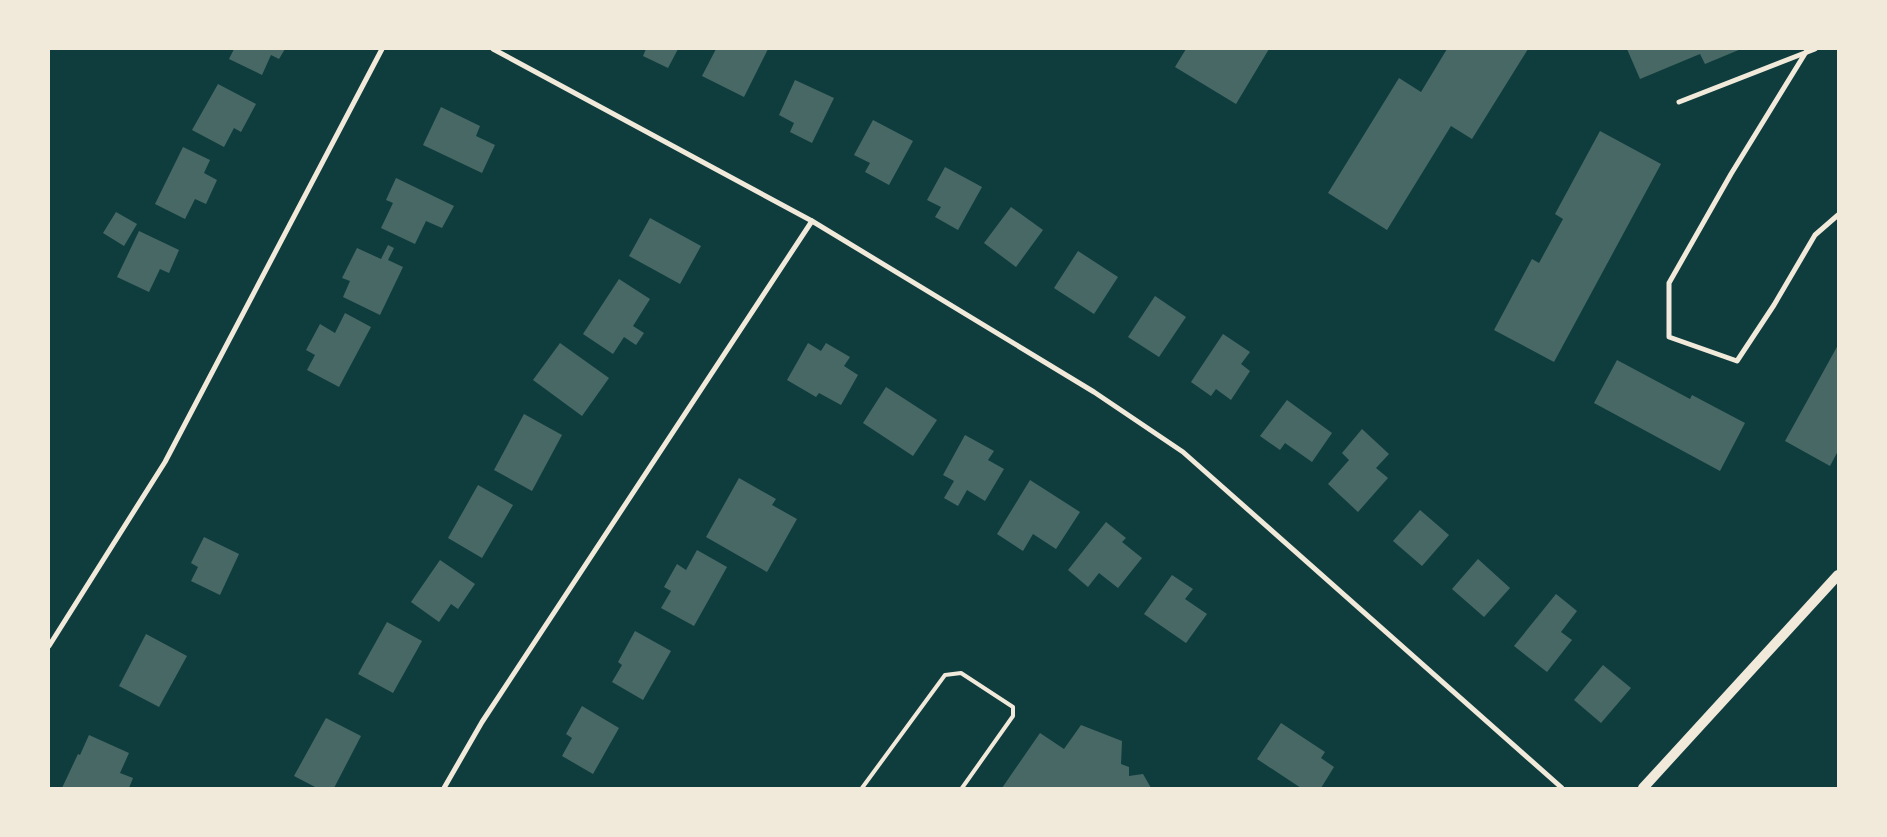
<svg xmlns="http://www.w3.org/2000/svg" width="1887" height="837" viewBox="0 0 1887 837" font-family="'Open Sans',sans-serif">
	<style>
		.building { fill: #486865 }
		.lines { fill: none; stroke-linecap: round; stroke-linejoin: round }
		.service { stroke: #f1e9da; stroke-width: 4 }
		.minor { stroke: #f1e9da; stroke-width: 5 }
		.secondary { stroke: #f1e9da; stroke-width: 10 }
	</style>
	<rect width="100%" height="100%" fill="#0f3d3e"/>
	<!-- building -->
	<g class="building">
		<polygon points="234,49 285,49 279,59 271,55 262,75 229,59"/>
		<polygon points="646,49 678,49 668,68 643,56"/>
		<polygon points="716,49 768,49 744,97 702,76"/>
		<polygon points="1186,49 1269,49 1236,104 1175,67"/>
		<polygon points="1447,49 1528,49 1472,139 1451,126 1387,230 1328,193 1399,78 1421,92"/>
		<polygon points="1627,49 1741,49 1705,64 1700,54 1640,79"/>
		<polygon points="795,80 834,98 812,143 790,132 794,123 779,115"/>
		<polygon points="218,84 256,104 241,132 234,128 224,147 192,130"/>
		<polygon points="441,107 480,126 476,136 495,145 482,173 423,145"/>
		<polygon points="873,120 913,141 889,185 865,172 870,163 854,155"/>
		<polygon points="1600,131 1661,164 1554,362 1494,330 1532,259 1539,263 1563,219 1555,214"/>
		<polygon points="183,147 210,160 204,173 217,180 206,204 195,199 185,219 155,204"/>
		<polygon points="945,167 982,187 958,230 935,217 941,207 927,200"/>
		<polygon points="396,178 454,206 442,228 426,221 415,244 381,228 393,203 386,200"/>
		<polygon points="1011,207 1043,230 1016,267 984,243"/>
		<polygon points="116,212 137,224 124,246 103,233"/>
		<polygon points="650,218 701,246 680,284 629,256"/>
		<polygon points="139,231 179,250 169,273 160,269 149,292 117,277"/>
		<polygon points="388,245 394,248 388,260 403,267 380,315 343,297 350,281 342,278 357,248 381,259"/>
		<polygon points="1078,251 1118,277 1094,314 1054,288"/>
		<polygon points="619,279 650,299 633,326 644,333 636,345 624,337 613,354 583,334"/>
		<polygon points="1155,296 1186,317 1159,357 1128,337"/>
		<polygon points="345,313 371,327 339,387 307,370 315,355 306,350 320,324 335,333"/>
		<polygon points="1223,334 1250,352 1241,364 1250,371 1231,400 1216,389 1211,396 1191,382"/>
		<polygon points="560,343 609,378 582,416 533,380"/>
		<polygon points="808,343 821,351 826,343 850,357 844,366 858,375 841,405 819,393 816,397 787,380"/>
		<polygon points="1838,345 1838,451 1830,466 1785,441"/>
		<polygon points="1617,360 1690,399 1692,395 1745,423 1720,471 1594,403"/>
		<polygon points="886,387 937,420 913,456 863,423"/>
		<polygon points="1287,400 1332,433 1312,462 1285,443 1280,450 1260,436"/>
		<polygon points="524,414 562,435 532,491 494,470"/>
		<polygon points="1362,429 1389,454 1376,468 1388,478 1358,512 1328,484 1349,460 1342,453"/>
		<polygon points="965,435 994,451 988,460 1004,469 985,501 967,490 958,506 944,498 954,481 943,475"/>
		<polygon points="739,478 776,499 772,505 797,519 767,572 706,537"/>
		<polygon points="1030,480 1080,512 1056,549 1033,534 1023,551 997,534"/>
		<polygon points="478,485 513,505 482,558 448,538"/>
		<polygon points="1420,510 1449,535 1422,566 1393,541"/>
		<polygon points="1106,522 1126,538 1122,542 1142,558 1118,588 1099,573 1088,587 1068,570"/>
		<polygon points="204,537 239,554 220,595 191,581 198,567 191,563"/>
		<polygon points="697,550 727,567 694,626 661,608 671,591 664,587 677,564 686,570"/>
		<polygon points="1478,559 1510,588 1484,617 1452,589"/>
		<polygon points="440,560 475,584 458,609 451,604 439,622 411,602"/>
		<polygon points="1172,575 1193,589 1185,599 1207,614 1186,643 1144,614"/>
		<polygon points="1556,594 1577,611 1561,632 1572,640 1547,672 1514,646"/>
		<polygon points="387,622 422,641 393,693 358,674"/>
		<polygon points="635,631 671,651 643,700 612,682 622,665 618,662"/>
		<polygon points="146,634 187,656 159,707 119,686"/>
		<polygon points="1603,665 1631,688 1601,723 1574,700"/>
		<polygon points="582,706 619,728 593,774 562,756 572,738 566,734"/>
		<polygon points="326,718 361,736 334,788 317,788 294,776"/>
		<polygon points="1281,723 1325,752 1321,758 1334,767 1321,788 1301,788 1257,759"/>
		<polygon points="1081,725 1122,741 1121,764 1129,767 1129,776 1143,774 1151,788 1002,788 1040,733 1064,749"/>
		<polygon points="89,735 129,753 120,773 133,778 129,788 62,788 78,754 80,755"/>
	</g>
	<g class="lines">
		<!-- service -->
		<polyline class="service" points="862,788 945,675 961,673 1013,707 1013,716 962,788"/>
		<!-- minor -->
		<g class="minor">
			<polyline points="493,49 812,221 1094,392 1183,452 1562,788"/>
			<polyline points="1806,52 1731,174 1669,283 1669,337 1737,361 1774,305 1815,235 1838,215"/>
			<polyline points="1679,102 1815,49"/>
			<polyline points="49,646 165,462 382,49"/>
			<polyline points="444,788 482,722 812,221"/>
		</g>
		<!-- secondary -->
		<polyline class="secondary" points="1643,788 1838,575"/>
	</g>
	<!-- border -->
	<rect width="1887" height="837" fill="none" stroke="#f1e9da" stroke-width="100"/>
</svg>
